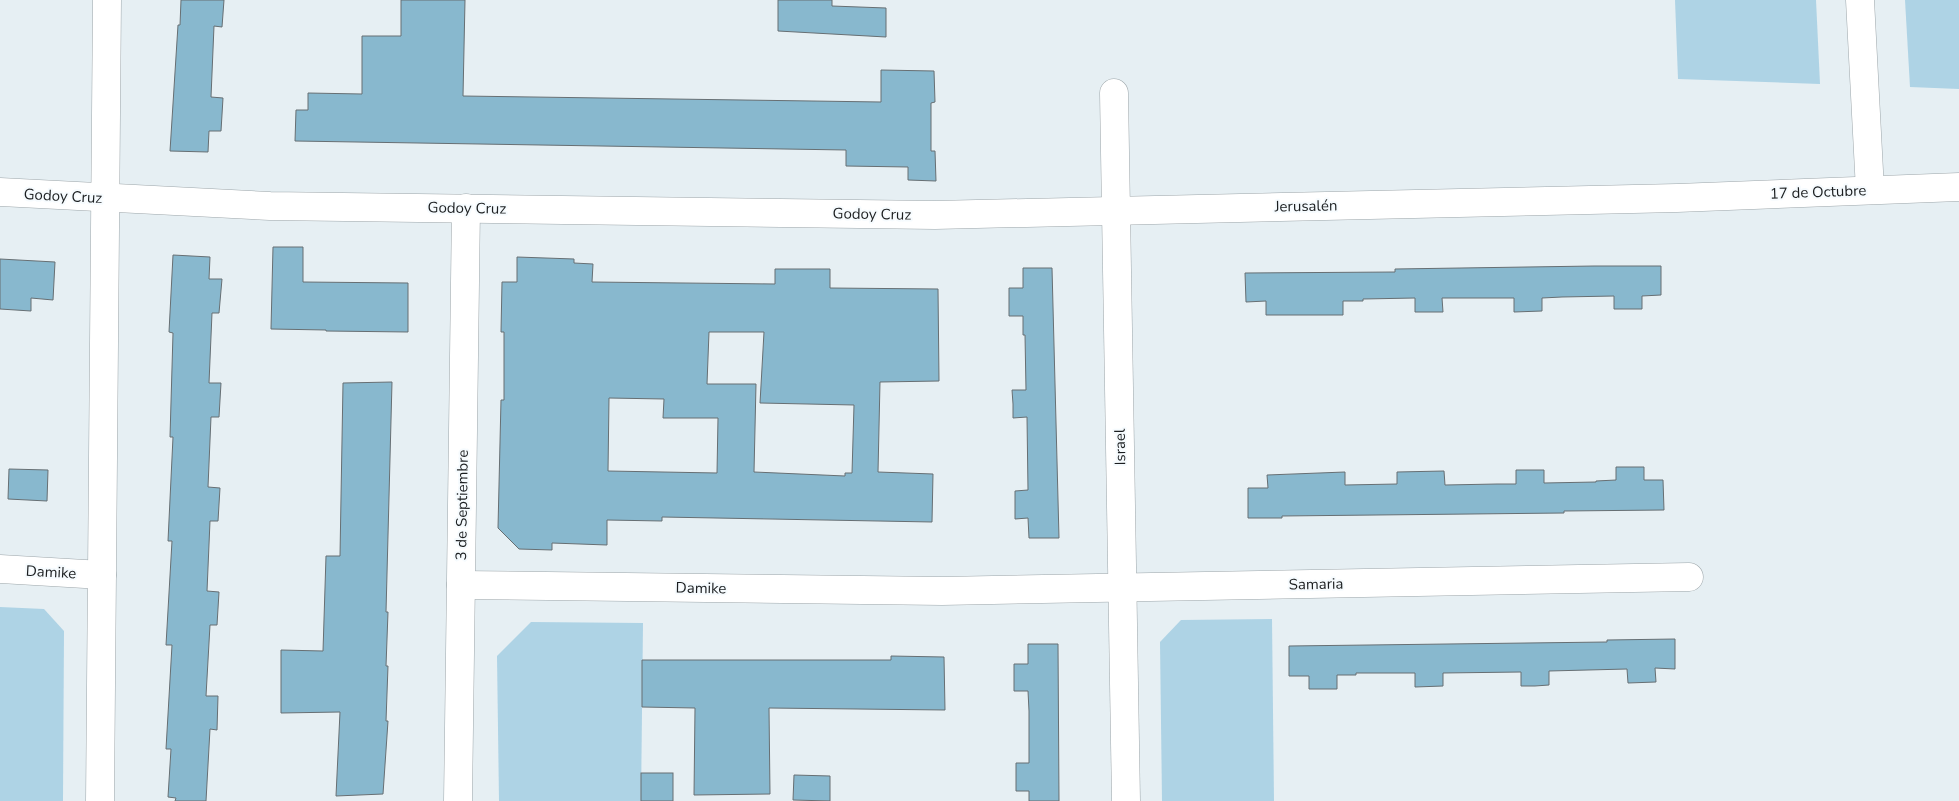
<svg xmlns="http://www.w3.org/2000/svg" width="1959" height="801" viewBox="0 0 1959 801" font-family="'Nunito Sans',sans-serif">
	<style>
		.green { fill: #aed3e5 }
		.building { fill: #88b8ce; stroke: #676f73; fill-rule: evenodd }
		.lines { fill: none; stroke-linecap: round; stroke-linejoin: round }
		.minor-casing { stroke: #9da6aa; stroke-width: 29 }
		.minor { stroke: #fff; stroke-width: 28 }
		.labels { text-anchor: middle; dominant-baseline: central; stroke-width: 4; stroke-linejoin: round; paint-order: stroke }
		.street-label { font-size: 15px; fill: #1b1e20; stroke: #f6fbfe }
	</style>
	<rect width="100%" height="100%" fill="#e6eff3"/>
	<!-- green -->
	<g class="green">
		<polygon points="1675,0 1816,0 1820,84 1678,79"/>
		<polygon points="1905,0 1959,0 1959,89 1910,87"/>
		<polygon points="0,607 44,609 64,631 63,801 0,801"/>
		<polygon points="1272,619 1274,801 1162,801 1160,642 1181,620"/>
		<polygon points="531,622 643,623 641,801 499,801 497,656"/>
	</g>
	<!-- building -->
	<g class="building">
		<polygon points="181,0 224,0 222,27 214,26 211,97 223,98 221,131 209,131 208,152 170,151 178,25 180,25"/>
		<polygon points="401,0 465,0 463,96 881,102 881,70 934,71 935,102 931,103 931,151 935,151 936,181 908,180 908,167 846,166 846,150 295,141 296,110 308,110 308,93 362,94 362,36 401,36"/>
		<polygon points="778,0 832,0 832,6 886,8 886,37 778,31"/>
		<polygon points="273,247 303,247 303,282 408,283 408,332 326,331 326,330 271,329"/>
		<polygon points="173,255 210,257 209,279 222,279 219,313 212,313 209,383 221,383 219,417 211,417 208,487 220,488 218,521 210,521 207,591 219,592 217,625 210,625 206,696 218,696 217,730 210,729 206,801 175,801 176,798 168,797 171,749 166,749 172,645 166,645 172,541 168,541 173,437 170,437 173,333 169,332"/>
		<path d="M 517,257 L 574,259 L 574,263 L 593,264 L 592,282 L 775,284 L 775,269 L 830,269 L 830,288 L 938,289 L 939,381 L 880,382 L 878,472 L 933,474 L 932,522 L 662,517 L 662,521 L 607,520 L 607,545 L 552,543 L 552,550 L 519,549 L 498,528 L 501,400 L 504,400 L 504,332 L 501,332 L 502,282 L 517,282 ZM 709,332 L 764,332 L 760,403 L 854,405 L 852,473 L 845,473 L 845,476 L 754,472 L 756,384 L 707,384 ZM 609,398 L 664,399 L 663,418 L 718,418 L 717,473 L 608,471 Z"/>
		<polygon points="0,259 55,262 53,300 31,298 31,311 0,309"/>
		<polygon points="1594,266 1661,266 1661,295 1642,296 1642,309 1614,309 1614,296 1562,297 1542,298 1542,311 1514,312 1514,298 1442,298 1443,312 1415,312 1415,298 1363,299 1363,301 1343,301 1343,315 1266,315 1266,301 1246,302 1245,273 1395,272 1395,269"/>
		<polygon points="1023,268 1052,268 1059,538 1029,538 1028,518 1015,519 1015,491 1028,490 1027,417 1013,418 1013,404 1012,390 1026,390 1025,335 1023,335 1023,316 1009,316 1009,288 1023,288"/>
		<polygon points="392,382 386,612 388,612 386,666 388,666 386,721 388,721 383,794 336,796 340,712 281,713 281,650 323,651 326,556 340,556 343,383"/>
		<polygon points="1616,467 1644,467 1644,480 1663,480 1664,510 1564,511 1564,513 1282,516 1282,518 1248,518 1248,488 1268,488 1267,475 1345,472 1345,485 1397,484 1397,472 1444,471 1445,485 1497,484 1516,484 1516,470 1544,470 1544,483 1596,482 1596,481 1616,480"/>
		<polygon points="9,469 48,470 47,501 8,499"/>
		<polygon points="1675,639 1675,669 1655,668 1656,682 1628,683 1627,669 1549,671 1549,685 1535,686 1521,686 1521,672 1443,673 1443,686 1415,687 1415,673 1356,673 1356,675 1337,675 1337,689 1309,689 1309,676 1289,676 1289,646 1607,642 1607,640"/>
		<polygon points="1028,644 1058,644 1059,801 1029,801 1029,791 1016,791 1016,763 1029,763 1029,711 1028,691 1014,691 1014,664 1028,664"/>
		<polygon points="891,656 944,657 945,710 769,708 770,794 694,795 695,708 642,707 642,660 891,660"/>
		<rect x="641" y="773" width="32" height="28"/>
		<polygon points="794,775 830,776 830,801 793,800"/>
	</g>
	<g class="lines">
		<!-- minor casing -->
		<g class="minor-casing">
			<g id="minor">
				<polyline points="1860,0 1870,190"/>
				<polyline points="1114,93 1126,801"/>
				<polyline points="0,192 270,206 935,215 1677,198 1959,187"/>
				<polyline points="0,569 102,575"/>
				<polyline points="461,585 942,591 1689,577"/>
				<polyline points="100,801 107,0"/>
				<polyline points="458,801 466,208"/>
			</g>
		</g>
		<!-- minor -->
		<use href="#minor" class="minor"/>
	</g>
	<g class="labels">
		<!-- street labels -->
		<g class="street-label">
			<text transform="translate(1818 192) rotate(-2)">17 de Octubre</text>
			<text transform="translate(63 196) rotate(3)">Godoy Cruz</text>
			<text transform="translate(1306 206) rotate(-1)">Jerusalén</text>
			<text transform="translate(467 208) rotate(1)">Godoy Cruz</text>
			<text transform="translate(872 214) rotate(1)">Godoy Cruz</text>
			<text transform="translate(1120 447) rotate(-91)">Israel</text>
			<text transform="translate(462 505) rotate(-89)">3 de Septiembre</text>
			<text transform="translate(51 572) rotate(3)">Damike</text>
			<text transform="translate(1316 584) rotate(-1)">Samaria</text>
			<text transform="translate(701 588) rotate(1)">Damike</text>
		</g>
	</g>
</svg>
